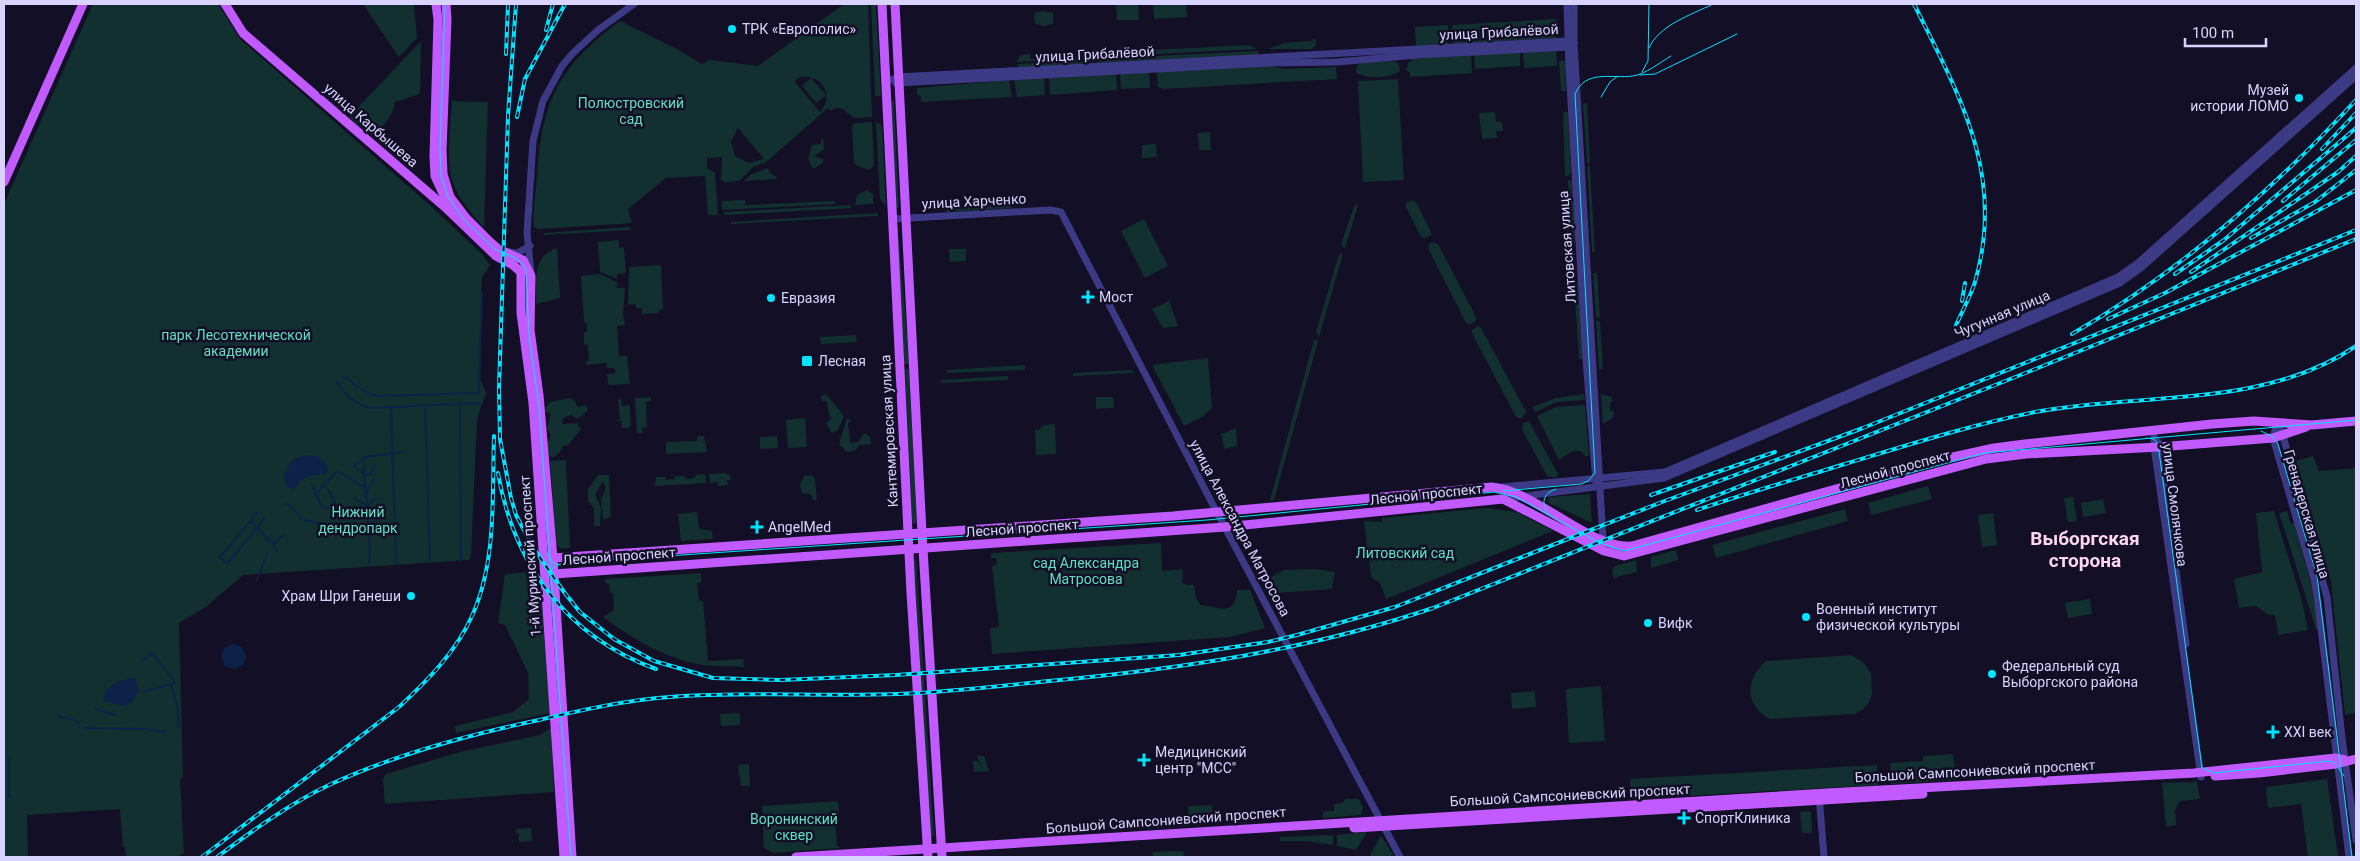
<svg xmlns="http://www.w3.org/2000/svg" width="2360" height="861" viewBox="0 0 2360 861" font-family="Roboto,sans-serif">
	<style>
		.green { fill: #12302f; fill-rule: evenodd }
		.water { fill: #0c2248 }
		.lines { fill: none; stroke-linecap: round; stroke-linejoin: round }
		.stream { stroke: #0c2248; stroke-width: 2 }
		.minor { stroke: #3d3a85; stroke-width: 7 }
		.major { stroke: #c25bff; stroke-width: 9 }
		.tram { stroke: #00e5ff; stroke-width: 1 }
		.rail-casing { stroke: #00e5ff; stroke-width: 4 }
		.rail { stroke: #130f26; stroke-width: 2; stroke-dasharray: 5.5; stroke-linecap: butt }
		.poi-dot { fill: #00e5ff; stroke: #130f26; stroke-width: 2 }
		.labels { text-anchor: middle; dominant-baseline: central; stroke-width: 5; stroke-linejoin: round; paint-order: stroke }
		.poi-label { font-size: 14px; fill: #d9d4ff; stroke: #130f26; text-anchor: start }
		.street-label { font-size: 14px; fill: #d9d4ff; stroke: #130f26 }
		.park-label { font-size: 14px; fill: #5fe0c0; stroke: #130f26 }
		.district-label { font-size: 19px; font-weight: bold; fill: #ffd6f0; stroke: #130f26 }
	</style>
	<rect width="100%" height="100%" fill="#130f26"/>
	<!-- green -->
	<g class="green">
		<polygon points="93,4 218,4 240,39 433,208 483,255 490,265 482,278 479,376 486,393 477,418 471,557 469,560 243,575 207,606 179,623 183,776 180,779 184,853 177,857 126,857 125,847 123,847 120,809 27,815 28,857 4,857 4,204"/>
		<polygon points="363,4 414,4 417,38 399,57"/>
		<path d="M 844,4 L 868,4 L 872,117 L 855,118 C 845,113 842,103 830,111 L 828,108 L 766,162 L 753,167 L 739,181 L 725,182 L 721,180 L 722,157 L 707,158 L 707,168 L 715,173 L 718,215 L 708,215 L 705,176 L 666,178 L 628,209 L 632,223 L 538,229 L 534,227 C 532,212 536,193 537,177 C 542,101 558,67 620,21 L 679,50 L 701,64 L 710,60 L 758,66 ZM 801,77 C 822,74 835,96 820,112 L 794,81 ZM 738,128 L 764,159 L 749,163 L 735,156 L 731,142 Z"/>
		<polygon points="871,4 876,4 881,96 875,96"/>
		<polygon points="1116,4 1138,4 1139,20 1117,20"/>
		<polygon points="1153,4 1186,4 1187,17 1154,19"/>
		<polygon points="1043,11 1053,13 1053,24 1044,26 1035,24 1034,13"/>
		<polygon points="1556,19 1556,38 1453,44 1452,25"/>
		<polygon points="1448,25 1449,44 1416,46 1415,27"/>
		<polygon points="1313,39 1316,39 1316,45 1312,49 1268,49 1285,43 1311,41"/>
		<path d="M 421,41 L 420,94 L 395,102 C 392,117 381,137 362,128 C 357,126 353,120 349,117 Z"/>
		<polygon points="1249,45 1257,49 1094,57 1094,55 1095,53"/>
		<polygon points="1556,50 1557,66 1524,68 1523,52"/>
		<polygon points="1081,51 1086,52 1088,58 1017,62 1020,55 1030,54 1030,59 1081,56"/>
		<polygon points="1259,51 1257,55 1097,63 1094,59"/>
		<polygon points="1520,52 1520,66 1475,69 1474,55"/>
		<polygon points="1471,55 1472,73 1410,77 1410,72 1406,71 1408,63 1413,59"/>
		<polygon points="1088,60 1088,64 1019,68 1017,64"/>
		<path d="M 1393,61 L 1398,63 L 1400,71 C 1387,79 1369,79 1356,73 L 1357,65 L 1361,63 Z"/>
		<polygon points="1559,61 1565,61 1566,91 1561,91"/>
		<polygon points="1268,66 1285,69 1336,67 1337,79 1164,89 1158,87 1157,72"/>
		<polygon points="1149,72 1150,88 1121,89 1120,74"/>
		<polygon points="1116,74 1117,90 1050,95 1049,78"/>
		<polygon points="811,78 826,95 816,103 802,86"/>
		<polygon points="1044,78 1045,95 1017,97 1014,80"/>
		<polygon points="1398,79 1404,180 1363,182 1358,81"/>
		<polygon points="1009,80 1012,97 921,102 921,97 917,95 917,88"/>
		<path d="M 452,101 L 488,102 L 484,228 C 473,215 459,200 453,183 C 445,162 451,124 452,101 Z"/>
		<polygon points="890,101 894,101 899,208 895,208"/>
		<polygon points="1587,103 1590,163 1587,163 1583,104"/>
		<polygon points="1495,112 1496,122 1502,122 1503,131 1496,131 1497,138 1482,139 1479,113"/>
		<polygon points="1563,112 1568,112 1571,172 1568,176 1565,176"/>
		<polygon points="876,121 882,126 886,206 880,199"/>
		<polygon points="872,122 874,165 869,170 857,166 854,163 852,126 855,123"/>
		<polygon points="1210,132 1211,150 1199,150 1198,133"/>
		<polygon points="823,138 824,150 815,155 816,157 823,159 823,163 813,169 808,159 812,145 821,144 821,140"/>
		<polygon points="1156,144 1157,157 1142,158 1142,145"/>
		<polygon points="1587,166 1590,166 1595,252 1592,252"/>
		<polygon points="768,168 770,173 777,177 776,179 744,181 752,174"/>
		<polygon points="1568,180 1572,181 1576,242 1572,242"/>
		<polygon points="867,190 873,194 873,204 855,205 857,195"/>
		<polygon points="745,200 746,205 835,201 835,204 722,210 722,201"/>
		<polygon points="1412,200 1416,202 1431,232 1431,235 1425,238 1421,237 1406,207 1406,203"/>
		<polygon points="1359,202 1345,248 1343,247 1341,244 1354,207"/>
		<polygon points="850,205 851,208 724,215 724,212"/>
		<polygon points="1011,205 1012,208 946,212 946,208"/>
		<polygon points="878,213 878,216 731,224 731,222"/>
		<polygon points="1144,219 1168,266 1145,278 1121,231"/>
		<path d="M 896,226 L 898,226 C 901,272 906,317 909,364 L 904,364 Z"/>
		<polygon points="631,227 630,230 544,235 544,233"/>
		<polygon points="619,240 619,248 624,247 626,273 617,274 617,279 600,272 598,242"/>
		<polygon points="1432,242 1438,244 1476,317 1476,321 1470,324 1466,323 1428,248 1429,244"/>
		<path d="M 557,248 L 560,298 L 536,304 C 537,282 531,256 557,248 Z"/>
		<polygon points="949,249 966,249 966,261 950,262"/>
		<polygon points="1339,254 1343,254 1319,337 1316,332"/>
		<polygon points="661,265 663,309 659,310 659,313 642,314 642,308 636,308 636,304 628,305 629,267"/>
		<polygon points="1593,273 1597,273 1600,317 1596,318"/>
		<polygon points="600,274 617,282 617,288 625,288 623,314 625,325 617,326 619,356 627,356 630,384 610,385 608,383 607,374 616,373 614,368 607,368 607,363 586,365 586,361 589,361 588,345 584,344 584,332 587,332 587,323 584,322 581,276"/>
		<polygon points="1574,282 1578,282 1583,359 1579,359"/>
		<polygon points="1169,301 1178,326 1163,328 1152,309"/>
		<polygon points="1596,321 1600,321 1603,369 1599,369"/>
		<polygon points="1478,326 1481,328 1526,412 1521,419 1516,417 1472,333 1472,330"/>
		<polygon points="856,335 857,342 821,344 820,337"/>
		<polygon points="1314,340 1318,341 1274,500 1270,500"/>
		<polygon points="1208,358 1212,408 1202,417 1184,426 1152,365"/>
		<polygon points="1025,365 1025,370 947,373 947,370"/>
		<polygon points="905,369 909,369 917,522 914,524 912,522"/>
		<polygon points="1133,370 1133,373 1073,376 1073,373"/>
		<polygon points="1008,376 1008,380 941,383 941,380"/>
		<polygon points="826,394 844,416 838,430 832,433 826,423 832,417 829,416 827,401 822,401 821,396"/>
		<polygon points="1584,394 1585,400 1557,402 1535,412 1532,407 1556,398"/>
		<polygon points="1601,394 1611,397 1613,402 1610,402 1610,411 1614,411 1613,418 1603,424"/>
		<polygon points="651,397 651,401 646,402 647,427 642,428 643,433 637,433 635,398"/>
		<polygon points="1096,397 1113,397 1114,408 1096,409"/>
		<polygon points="569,398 574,400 578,407 585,405 588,410 578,419 571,415 563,418 562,424 577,423 581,429 568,445 563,446 560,452 554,457 549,456 547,443 551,435 547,428 551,414 544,411 544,409 551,402"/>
		<polygon points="618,399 621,399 622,406 630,405 631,425 628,428 622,428 621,421 615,421 620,419"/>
		<polygon points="1585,405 1589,456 1585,456 1581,451 1573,451 1559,460 1537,416 1556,407"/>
		<polygon points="805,418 807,447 788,448 786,420"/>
		<polygon points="847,418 851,421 848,423 850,443 858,442 864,433 870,437 871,444 859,445 855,451 847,452 839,444"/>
		<polygon points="1529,421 1558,474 1556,478 1547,476 1522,429 1523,423"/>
		<polygon points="1055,424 1056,454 1036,455 1035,430 1040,429 1043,425"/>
		<polygon points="1234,429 1236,429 1237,446 1224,449 1221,434"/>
		<polygon points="697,436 704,436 707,452 666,454 666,442 697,441"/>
		<polygon points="777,436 778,448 760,449 760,437"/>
		<polygon points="2313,456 2319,471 2356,468 2356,713 2345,715 2331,582 2296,461"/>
		<polygon points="566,460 570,548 561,549 556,544 550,461"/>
		<polygon points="727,473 727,475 730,475 731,480 727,480 728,485 718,486 718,482 710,483 709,474"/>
		<polygon points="705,474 706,483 655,486 656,477 665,477 666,480 675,479 675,476 685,476 686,479 695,478 695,475"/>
		<polygon points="598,475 609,475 611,517 603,519 601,500 606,487 603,481 595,495 601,507 600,526 594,526 594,509 588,501 588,489"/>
		<polygon points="812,475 815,479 817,499 814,501 810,494 802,493 800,484 804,476"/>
		<polygon points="1928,486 1932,499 1871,515 1868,503"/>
		<polygon points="1590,494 1592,523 1549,503 1548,500 1550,497"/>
		<polygon points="2073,497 2077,521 2068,522 2064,498"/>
		<polygon points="2103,499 2106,513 2083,517 2081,503"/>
		<polygon points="1488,508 1516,512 1553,531 1386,599 1380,583 1371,577 1364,521 1382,522 1382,518"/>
		<polygon points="1845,509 1848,521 1716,558 1712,545"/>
		<polygon points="2274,511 2302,601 2308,630 2278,635 2275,615 2268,615 2256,606 2239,608 2234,579 2262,572 2256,513"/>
		<polygon points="2287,511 2291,524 2294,523 2312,588 2319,631 2316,629 2279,513"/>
		<polygon points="697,512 699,529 712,531 713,539 681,541 678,514"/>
		<polygon points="1993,513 1997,545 1982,547 1978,515"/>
		<path d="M 1161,543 L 1162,571 L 1183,569 L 1182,582 L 1187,585 L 1194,585 L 1196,598 L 1200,605 C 1213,604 1235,621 1237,590 L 1250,590 L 1265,628 L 1230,637 L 992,654 L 990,628 L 999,627 L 992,566 L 997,565 L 996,558 L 991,558 L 991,553 Z"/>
		<polygon points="1676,550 1678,560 1651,568 1651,557"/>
		<polygon points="914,559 916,559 934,836 930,836"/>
		<polygon points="1636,560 1637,572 1613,578 1612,571 1615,566"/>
		<polygon points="1314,569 1335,572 1332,589 1276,593 1271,577 1284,570"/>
		<polygon points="529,572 541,594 550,713 456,733 455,726 513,712 529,699 528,673 505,625 498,623 505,574"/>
		<path d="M 701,573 L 701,582 L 697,583 L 699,601 L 703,601 L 708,661 L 743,659 L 744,667 C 731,666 717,667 704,665 C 667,660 633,639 603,617 L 614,610 L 613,593 L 610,593 L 609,584 L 605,583 L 605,579 Z"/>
		<polygon points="2090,599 2092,614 2068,618 2065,603"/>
		<path d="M 1851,655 L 1863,662 L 1871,673 L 1872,693 L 1870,701 L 1863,709 L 1855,714 L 1770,719 C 1744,706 1745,679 1766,661 Z"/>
		<polygon points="1601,686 1605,741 1569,743 1566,689"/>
		<polygon points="1535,691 1536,707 1512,709 1511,693"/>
		<polygon points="740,713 740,725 721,726 720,714"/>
		<polygon points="551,728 554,792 385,804 383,779 386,774 460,752 540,735"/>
		<polygon points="1953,754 1956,780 1891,784 1890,763 1923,761 1923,756"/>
		<polygon points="977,756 984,756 989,771 974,772 973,761 978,761 983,770"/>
		<polygon points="749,764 750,786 741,786 738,765"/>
		<polygon points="1877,765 1878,785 1631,799 1630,779"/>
		<polygon points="2327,779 2338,857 2308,857 2301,804 2268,808 2266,787"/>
		<polygon points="2197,782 2200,799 2180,801 2175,810 2176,825 2166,827 2162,783"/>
		<polygon points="1345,799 1359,799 1363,808 1361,815 1322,818 1324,811 1344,811 1334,811 1334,804 1343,803"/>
		<polygon points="838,801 839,815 835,816 837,846 841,848 773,853 764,848 762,806"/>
		<polygon points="1212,805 1213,821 1189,823 1188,806"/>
		<polygon points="1811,811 1812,833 1802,833 1800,812"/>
		<polygon points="531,828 532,841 519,842 519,833 516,833 516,829"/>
		<polygon points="1367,832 1356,850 1337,846 1337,835"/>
		<polygon points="1333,835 1333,845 1306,841 1280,841 1280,837"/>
		<polygon points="1381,835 1394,857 1369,857"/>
		<polygon points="1183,851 1184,857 1153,857 1152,852"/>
	</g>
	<!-- water -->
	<g class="water">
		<path d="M 308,455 L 315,456 L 326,463 L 328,470 L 325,475 L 313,475 L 301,480 L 294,490 C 278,485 285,465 296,458 C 299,456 304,456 308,455 Z"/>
		<polygon points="233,644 242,647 246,656 243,665 234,669 225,666 221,657 224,648"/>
		<path d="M 130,677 L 136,680 L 139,690 L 132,702 L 123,706 L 104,701 C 101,686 119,682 130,677 Z"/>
	</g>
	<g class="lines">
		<!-- stream -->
		<g class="stream">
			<polyline points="344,376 365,392 377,396 479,393 482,293"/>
			<path d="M 337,382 C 346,396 355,405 372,408 L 479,403"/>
			<polyline points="460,404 461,561"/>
			<polyline points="425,406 430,562"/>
			<polyline points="391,408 396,564"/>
			<polyline points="363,458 370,550 369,564"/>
			<polyline points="375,465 370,474 365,474 355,468 355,465 365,457 403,452"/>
			<polyline points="340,472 365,488"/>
			<polyline points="312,484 321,506 323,507 367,516"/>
			<polyline points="329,490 335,503 335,509"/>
			<polyline points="316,494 337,471"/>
			<polyline points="366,494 374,479"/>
			<polyline points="354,498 367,506 377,498"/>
			<polyline points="285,503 292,507 301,519 369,535"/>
			<polyline points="257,513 220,557 227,564 265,518"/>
			<polyline points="251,521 273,544 277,552"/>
			<polyline points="369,525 376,522"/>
			<polyline points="273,544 285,534"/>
			<polyline points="257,580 267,555"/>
			<polyline points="141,663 152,653 175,682 171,684 177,705 179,728"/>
			<polyline points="142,692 171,684"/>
			<polyline points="95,709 116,715"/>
			<polyline points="58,716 76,720 80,725"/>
			<polyline points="84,728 143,729 165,732"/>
			<polyline points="9,757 9,797"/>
		</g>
		<!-- minor -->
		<g class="minor">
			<polyline points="1567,4 1569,68 1586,360 1596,482"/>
			<polyline points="1574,4 1574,43 1603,540"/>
			<polyline points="885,82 898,77 1568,41 1574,43"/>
			<polyline points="896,83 1269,63 1337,62 1418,55 1568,47 1574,43"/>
			<polyline points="893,219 1050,210 1061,212 1213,505 1400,857"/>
			<polyline points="509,252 517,253 530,246"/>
			<polyline points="531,273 527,233 533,141 543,101 562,66 572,54 598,30 634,4"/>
			<polyline points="2277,422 2273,438 2314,579 2317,596 2349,857"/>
			<polyline points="2277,422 2283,436 2327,597 2342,738 2356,840"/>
			<polyline points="2154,430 2154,447 2201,777"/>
			<polyline points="2158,442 2186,644"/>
			<polyline points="1502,487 1665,472 2118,277 2139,262 2356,68"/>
			<polyline points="1503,499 1664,478 2120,283 2141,268 2356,76"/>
			<polyline points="1819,795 1824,857"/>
		</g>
		<!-- major -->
		<g class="major">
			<polyline points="225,4 243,33 445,207 496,256 513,265 521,272 521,313 533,403 564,857"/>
			<polyline points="436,4 438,20 434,156 435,176 450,208"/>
			<polyline points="446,4 447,20 442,150 443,174 450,197 466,218 490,242 498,249 523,260 531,276 530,330 539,395 553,559 572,857"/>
			<polyline points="882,4 911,593 928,857"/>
			<polyline points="895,4 922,533 942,857"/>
			<polyline points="4,182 83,4"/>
			<path d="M 545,566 L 553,558 L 1173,516 L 1492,487 C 1537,491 1590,550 1632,546 L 1944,459 L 1994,448 L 2025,444 L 2212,424 L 2254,421 L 2312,425 L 2356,421"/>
			<polyline points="545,566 554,574 1225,527 1503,499 1604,551 1624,556 1986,459 2026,454 2159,447 2273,438 2306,427"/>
			<polyline points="2215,776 2259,773 2336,764 2356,759"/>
			<polyline points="1354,828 1923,794"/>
			<polyline points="796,857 1827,793 2194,773 2335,758 2345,760"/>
		</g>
		<!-- tram -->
		<g class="tram">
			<polyline points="445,4 440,148 441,176 448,197 464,220 496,250 515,258 522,263 526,270 529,337 539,405 571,857"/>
			<path d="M 1649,48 C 1659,25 1691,15 1713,4"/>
			<polyline points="1642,72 1648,61 1649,4"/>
			<polyline points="1640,75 1655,74 1737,34"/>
			<polyline points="1601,97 1610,82 1618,76"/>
			<polyline points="2261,431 2273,437 2278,444 2317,576 2352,857"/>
			<polyline points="2146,438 2154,439 2158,444 2202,768 2214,773 2329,761 2335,763 2344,776"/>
			<path d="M 1503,491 L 1581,484 L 1588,481 L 1595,473 L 1575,94 C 1586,69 1611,79 1633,76 C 1646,74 1659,63 1671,56"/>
			<path d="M 1549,514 C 1540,504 1543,493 1556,489"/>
			<polyline points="547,553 553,563 563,566"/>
			<polyline points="548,578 553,568 561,563 1207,520 1494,492 1516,497 1600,543 1624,551 1984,453 2356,420"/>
		</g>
		<!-- rail casing -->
		<g class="rail-casing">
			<g id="rail">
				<polyline points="516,4 508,116 499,388 500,439 511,498 516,515 534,549 564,592 580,612 614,639 654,661 713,678 781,680 896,675 1179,655 1268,642 1297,635 1395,607 1662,502 1863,428 2356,230"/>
				<path d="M 1914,4 C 1960,97 2006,175 1975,282 C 1970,298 1961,313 1955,328"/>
				<polyline points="546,30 553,4"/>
				<polyline points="506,54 508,4"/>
				<polyline points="517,117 525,79 565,4"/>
				<polyline points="2322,149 2356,113"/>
				<polyline points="2283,201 2356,140"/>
				<polyline points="2251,238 2315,202 2356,170"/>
				<polyline points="2191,272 2338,172 2356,156"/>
				<polyline points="2175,274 2224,240 2356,128"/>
				<polyline points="1962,301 1965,283"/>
				<polyline points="2108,319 2165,293 2356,190"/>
				<path d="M 2072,334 C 2178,273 2273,190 2356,100"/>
				<path d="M 498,473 C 514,565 567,637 656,669"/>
				<polyline points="1651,495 1775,452"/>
				<path d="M 1697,510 C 1746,493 1796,479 1845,464 C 1908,445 1970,425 2035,412 C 2141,392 2264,409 2356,346"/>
				<path d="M 202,857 L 399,707 C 427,681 456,652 472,616 C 497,561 492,495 494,436"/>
				<path d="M 217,857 C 252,831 289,804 329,785 C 396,754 467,735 539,720 C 582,710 626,700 670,697 C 746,691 822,697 898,694 C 948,692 999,686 1049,681 C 1180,669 1309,650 1433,608 L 2033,370 L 2356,239"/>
			</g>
		</g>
		<!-- rail -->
		<use href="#rail" class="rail"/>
	</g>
	<!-- markers -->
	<g class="poi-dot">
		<circle cx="732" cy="29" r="5"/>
		<circle cx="2299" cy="98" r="5"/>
		<path d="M1085.5 289.5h5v5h5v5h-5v5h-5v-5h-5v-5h5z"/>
		<circle cx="771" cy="298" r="5"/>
		<rect x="801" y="355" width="12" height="12" rx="2.5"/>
		<path d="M754.5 519.5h5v5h5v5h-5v5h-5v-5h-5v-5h5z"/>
		<circle cx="411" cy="596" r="5"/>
		<circle cx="1806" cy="617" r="5"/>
		<circle cx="1648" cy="623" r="5"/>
		<circle cx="1992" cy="674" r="5"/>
		<path d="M2270.5 724.5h5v5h5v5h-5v5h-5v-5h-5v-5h5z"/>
		<path d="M1141.5 752.5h5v5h5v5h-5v5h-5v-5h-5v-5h5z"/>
		<path d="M1681.5 810.5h5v5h5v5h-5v5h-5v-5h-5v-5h5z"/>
	</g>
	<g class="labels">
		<!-- poi labels -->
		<g class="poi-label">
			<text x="742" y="29">ТРК «Европолис»</text>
			<text x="2289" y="90" text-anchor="end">Музей<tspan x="2289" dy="16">истории ЛОМО</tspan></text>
			<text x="1099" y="297">Мост</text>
			<text x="781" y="298">Евразия</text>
			<text x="818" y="361">Лесная</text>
			<text x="768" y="527">AngelMed</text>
			<text x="401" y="596" text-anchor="end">Храм Шри Ганеши</text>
			<text x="1816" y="609">Военный институт<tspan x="1816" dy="16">физической культуры</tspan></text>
			<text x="1658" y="623">Вифк</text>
			<text x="2002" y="666">Федеральный суд<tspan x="2002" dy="16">Выборгского района</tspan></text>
			<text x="2284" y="732">XXI век</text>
			<text x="1155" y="752">Медицинский<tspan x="1155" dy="16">центр "МСС"</tspan></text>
			<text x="1695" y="818">СпортКлиника</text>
		</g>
		<!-- street labels -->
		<g class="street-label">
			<text transform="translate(1499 32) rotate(-3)">улица Грибалёвой</text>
			<text transform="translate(1095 54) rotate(-3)">улица Грибалёвой</text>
			<text transform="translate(371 125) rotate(41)">улица Карбышева</text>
			<text transform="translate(974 201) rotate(-3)">улица Харченко</text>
			<text transform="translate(1567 247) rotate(-94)">Литовская улица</text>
			<text transform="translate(2002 314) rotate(-23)">Чугунная улица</text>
			<text transform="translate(889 431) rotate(-93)">Кантемировская улица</text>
			<text transform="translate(1895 469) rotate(-15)">Лесной проспект</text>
			<text transform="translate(1426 494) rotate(-6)">Лесной проспект</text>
			<text transform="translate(2175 505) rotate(83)">улица Смолячкова</text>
			<text transform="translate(2307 514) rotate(74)">Гренадерская улица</text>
			<text transform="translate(1022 528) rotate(-4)">Лесной проспект</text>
			<text transform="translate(1240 528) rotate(62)">улица Александра Матросова</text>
			<text transform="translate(530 556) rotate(-94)">1-й Муринский проспект</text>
			<text transform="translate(619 556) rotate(-4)">Лесной проспект</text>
			<text transform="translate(1975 771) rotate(-3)">Большой Сампсониевский проспект</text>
			<text transform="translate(1570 795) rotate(-3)">Большой Сампсониевский проспект</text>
			<text transform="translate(1166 820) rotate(-4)">Большой Сампсониевский проспект</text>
		</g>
		<!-- park labels -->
		<g class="park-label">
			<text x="631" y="103">Полюстровский<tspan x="631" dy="16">сад</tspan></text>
			<text x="236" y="335">парк Лесотехнической<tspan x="236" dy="16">академии</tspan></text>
			<text x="358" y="512">Нижний<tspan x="358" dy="16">дендропарк</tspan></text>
			<text x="1405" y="553">Литовский сад</text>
			<text x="1086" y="563">cад Александра<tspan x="1086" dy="16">Матросова</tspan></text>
			<text x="794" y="819">Воронинский<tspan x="794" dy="16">сквер</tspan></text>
		</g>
		<!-- district labels -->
		<g class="district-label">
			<text x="2085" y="538">Выборгская<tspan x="2085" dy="22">сторона</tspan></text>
		</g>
	</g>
	<!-- border -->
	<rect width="2360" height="861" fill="none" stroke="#d9d4ff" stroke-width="10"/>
	<!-- scale -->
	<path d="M2185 38v8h81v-8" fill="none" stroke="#d9d4ff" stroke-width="2.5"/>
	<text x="2192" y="38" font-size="15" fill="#d9d4ff" stroke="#130f26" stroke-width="4" paint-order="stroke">100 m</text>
</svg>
